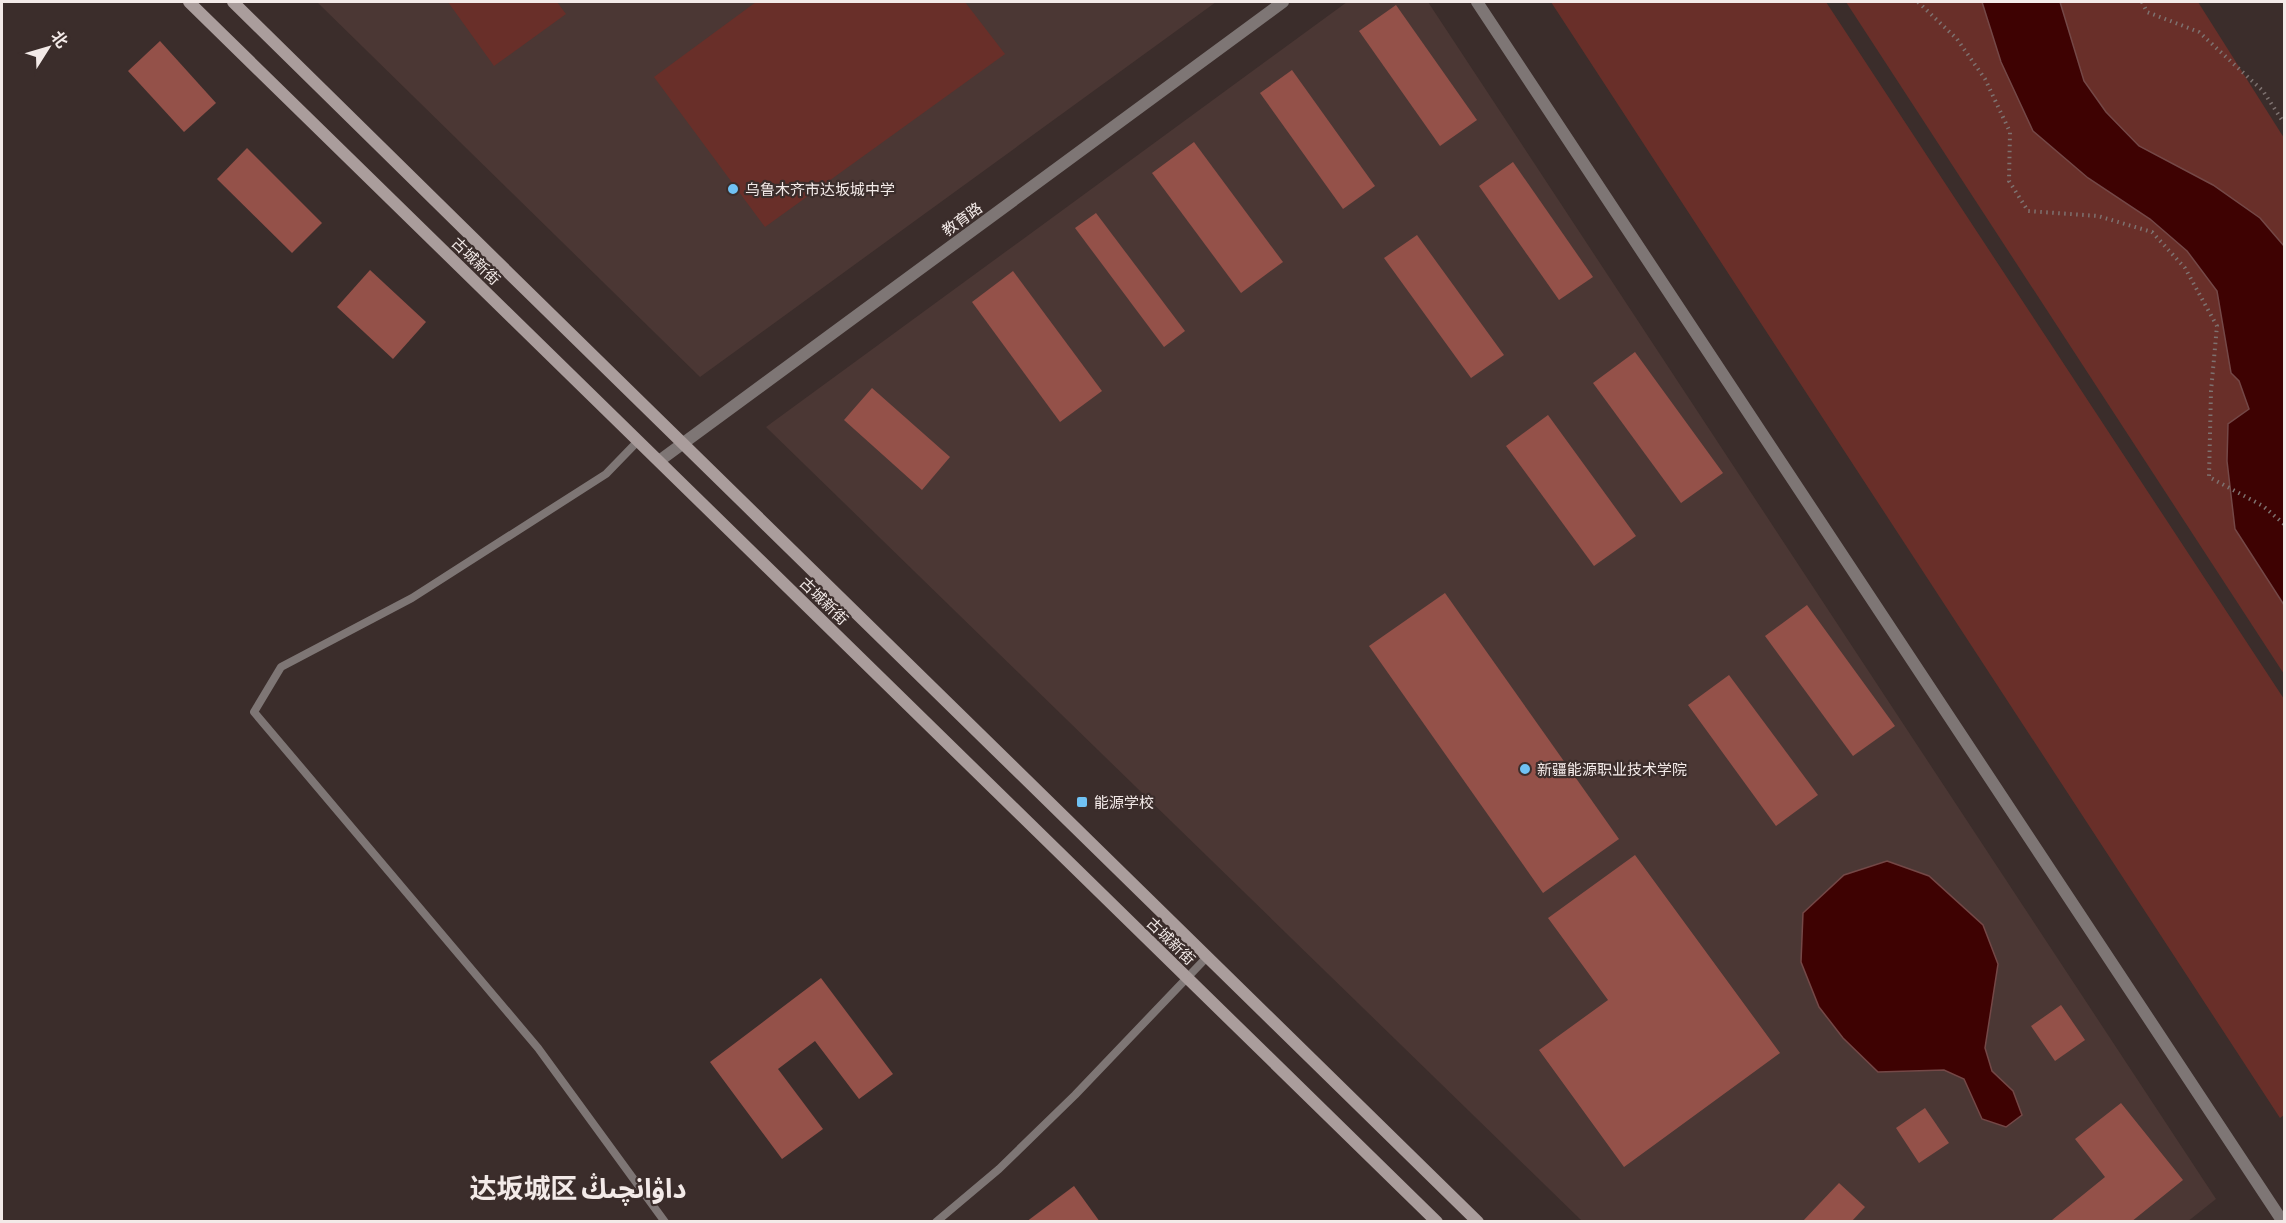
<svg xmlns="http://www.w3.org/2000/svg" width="2286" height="1223" viewBox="0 0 2286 1223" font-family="'Asap Condensed','Noto Sans Arabic','Noto Sans SC',sans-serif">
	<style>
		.built { fill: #4b3734 }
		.green { fill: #692f29 }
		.water { fill: #3e0202; stroke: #744847; stroke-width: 1.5 }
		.building { fill: #945149 }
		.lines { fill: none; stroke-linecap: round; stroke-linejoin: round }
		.path { stroke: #7e7270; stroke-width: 4; stroke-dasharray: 1.5 4.5; stroke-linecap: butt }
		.service { stroke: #7e7675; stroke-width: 8 }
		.tertiary { stroke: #7e7675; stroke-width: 12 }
		.secondary { stroke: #aa9d9c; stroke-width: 12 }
		.poi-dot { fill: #70c2f4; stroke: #3b2d2b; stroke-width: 2 }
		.labels { text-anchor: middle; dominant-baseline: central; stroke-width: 4.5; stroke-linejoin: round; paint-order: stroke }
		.poi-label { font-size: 15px; fill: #f3eae8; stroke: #3b2d2b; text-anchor: start }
		.street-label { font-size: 15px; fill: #f3eae8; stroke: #3b2d2b }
		.town-label { font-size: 27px; font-weight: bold; fill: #f3eae8; stroke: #3b2d2b }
	</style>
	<rect width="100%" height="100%" fill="#3b2d2b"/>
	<!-- built -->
	<g class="built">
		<polygon points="317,2 1216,2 700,377"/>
		<polygon points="1347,2 1428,2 2216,1199 2187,1222 1582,1221 766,427"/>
	</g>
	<!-- green -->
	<g class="green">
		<polygon points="448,2 557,2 566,14 494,66"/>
		<polygon points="756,2 965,2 1005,54 765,227 654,77"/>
		<polygon points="1551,2 1826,2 2284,699 2284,1115 2280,1118"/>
		<polygon points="1846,2 2198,2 2284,138 2284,674"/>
	</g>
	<!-- water -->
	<g class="water">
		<polygon points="1982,2 2060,2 2084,81 2106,112 2139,146 2213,185 2260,218 2284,246 2284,605 2235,529 2227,461 2228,424 2249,409 2239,381 2231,373 2217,291 2187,251 2150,219 2088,178 2033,131 2001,62"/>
		<polygon points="1887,861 1929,876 1983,925 1998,964 1985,1048 1992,1071 2013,1091 2022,1115 2006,1127 1982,1119 1964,1079 1944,1070 1878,1072 1843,1038 1819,1007 1801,962 1803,913 1844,875"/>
	</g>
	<!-- building -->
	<g class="building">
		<polygon points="1396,5 1477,120 1440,146 1359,31"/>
		<polygon points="160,41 216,103 184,132 128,71"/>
		<polygon points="1292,70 1375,186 1343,209 1260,93"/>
		<polygon points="1194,142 1283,262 1241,293 1152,173"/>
		<polygon points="247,148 322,223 292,253 217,179"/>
		<polygon points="1513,162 1593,277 1559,300 1479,186"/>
		<polygon points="1096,213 1185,331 1164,347 1075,228"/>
		<polygon points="1417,235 1504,355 1471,378 1384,258"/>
		<polygon points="370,270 426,322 393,359 337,307"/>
		<polygon points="1013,271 1102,391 1060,422 972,302"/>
		<polygon points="1635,352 1723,473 1681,503 1593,383"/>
		<polygon points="872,388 950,457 922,490 844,420"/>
		<polygon points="1548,415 1636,536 1594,566 1506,446"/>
		<polygon points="1445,593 1619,839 1543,893 1369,646"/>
		<polygon points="1807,605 1895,726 1853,756 1765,636"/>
		<polygon points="1729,675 1818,795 1776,826 1688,705"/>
		<polygon points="1635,855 1780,1053 1624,1167 1539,1050 1608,1000 1548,918"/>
		<polygon points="821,978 893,1074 859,1099 815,1041 778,1069 823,1129 782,1159 710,1062"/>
		<polygon points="2061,1005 2085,1040 2055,1061 2031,1026"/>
		<polygon points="2121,1103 2183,1180 2131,1222 2054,1222 2052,1220 2105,1177 2075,1139"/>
		<polygon points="1925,1108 1949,1143 1919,1163 1896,1128"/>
		<polygon points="1839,1183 1865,1207 1851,1222 1802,1222"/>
		<polygon points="1074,1186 1100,1222 1026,1222"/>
	</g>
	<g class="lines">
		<!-- path -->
		<g class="path">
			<polyline points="1918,2 1957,39 1985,79 2010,132 2009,181 2028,211 2098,216 2152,232 2185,268 2217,326 2211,391 2209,477 2263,506 2284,524"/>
			<polyline points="2142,2 2147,12 2199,32 2263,91 2284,123"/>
		</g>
		<!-- service -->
		<g class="service">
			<polyline points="638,441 606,474 412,598 281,667 254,712 538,1048 665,1222"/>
			<polyline points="936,1222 999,1169 1075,1095 1207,957"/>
		</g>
		<!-- tertiary -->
		<g class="tertiary">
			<polyline points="1477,2 2283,1222"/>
			<polyline points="659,461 1283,2"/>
		</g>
		<!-- secondary -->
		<g class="secondary">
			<polyline points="189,2 1437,1222"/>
			<polyline points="233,2 525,289 1478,1222"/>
		</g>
	</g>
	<!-- markers -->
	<g class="poi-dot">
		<circle cx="733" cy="189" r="6"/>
		<circle cx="1525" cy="769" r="6"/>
		<rect x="1076" y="796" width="12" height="12" rx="3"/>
	</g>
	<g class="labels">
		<!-- poi labels -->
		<g class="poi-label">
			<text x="745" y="189">乌鲁木齐市达坂城中学</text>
			<text x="1537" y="769">新疆能源职业技术学院</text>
			<text x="1094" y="802">能源学校</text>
		</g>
		<!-- street labels -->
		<g class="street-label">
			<text transform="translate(962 219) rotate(-36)">教育路</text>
			<text transform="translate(476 261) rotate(44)">古城新街</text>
			<text transform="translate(824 601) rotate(44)">古城新街</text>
			<text transform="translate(1171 941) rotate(44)">古城新街</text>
		</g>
		<!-- town labels -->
		<g class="town-label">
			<text x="578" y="1188">达坂城区 داۋانچىڭ</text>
		</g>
	</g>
	<!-- border -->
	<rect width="2286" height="1223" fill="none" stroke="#f3eae8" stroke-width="6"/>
	<!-- north arrow -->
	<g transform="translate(48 48) rotate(53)" stroke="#3b2d2b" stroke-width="4.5" paint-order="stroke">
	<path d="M0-4.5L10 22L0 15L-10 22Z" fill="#f3eae8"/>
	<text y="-9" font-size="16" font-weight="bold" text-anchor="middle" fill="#f3eae8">北</text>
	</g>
</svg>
